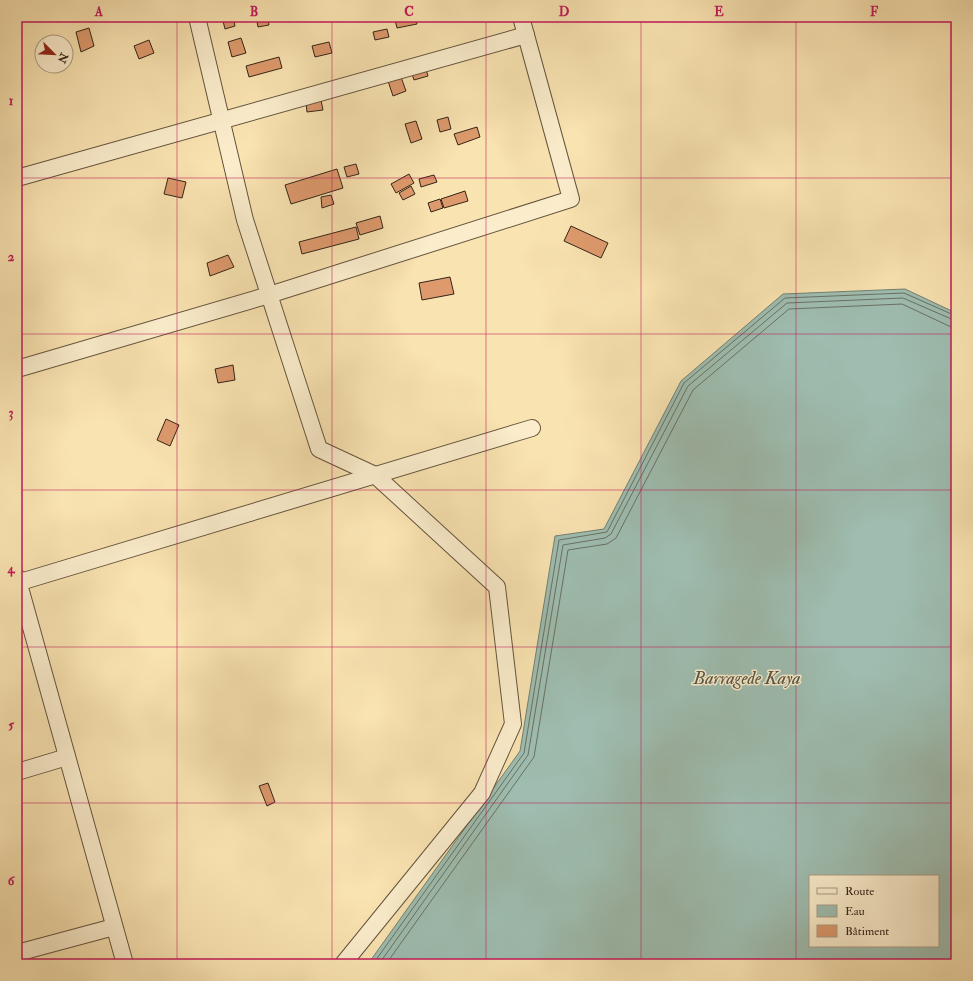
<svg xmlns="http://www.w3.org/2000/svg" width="973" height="981" viewBox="0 0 973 981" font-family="'IM FELL Double Pica',serif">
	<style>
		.water { fill: #9ebdb0; stroke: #738073; fill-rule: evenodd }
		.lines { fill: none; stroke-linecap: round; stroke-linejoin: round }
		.shore { stroke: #687164; stroke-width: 1 }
		.building { fill: #de9a6d; stroke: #322518 }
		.street-casing { stroke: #64543e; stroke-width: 18 }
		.street { stroke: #fbedcc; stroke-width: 16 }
		.grid { fill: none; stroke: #c2185b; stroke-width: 1; stroke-opacity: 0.55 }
		.labels { text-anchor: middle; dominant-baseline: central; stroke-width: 3; stroke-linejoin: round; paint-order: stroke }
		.water-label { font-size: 18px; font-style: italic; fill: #525346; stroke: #fbedcc }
		.neatline { fill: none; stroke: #c2185b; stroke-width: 1.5 }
		.grid-label { font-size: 13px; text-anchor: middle; font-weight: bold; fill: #c2185b }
	</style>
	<rect width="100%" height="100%" fill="#f9e3b1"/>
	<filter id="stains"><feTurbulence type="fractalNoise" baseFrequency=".005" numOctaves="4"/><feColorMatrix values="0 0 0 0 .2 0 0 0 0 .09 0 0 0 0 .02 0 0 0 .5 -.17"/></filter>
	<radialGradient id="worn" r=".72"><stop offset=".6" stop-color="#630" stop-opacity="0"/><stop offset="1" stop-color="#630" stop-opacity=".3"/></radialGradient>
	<!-- water -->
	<path class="water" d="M 905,289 L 956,313 L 956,964 L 368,964 L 520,751 L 555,536 L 604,529 L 681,381 L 783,294 ZM 810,876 L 938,876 L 938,946 L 810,946 Z"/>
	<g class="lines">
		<!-- shore -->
		<g class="shore">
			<polyline points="373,964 524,753 559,540 607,532 684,383 785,298 904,293 956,316"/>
			<polyline points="379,964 528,755 563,545 605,538 611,534 688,386 787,303 903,298 956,321"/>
			<polyline points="386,964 534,757 568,550 607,544 616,538 693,390 789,309 902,304 949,326 956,327"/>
		</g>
	</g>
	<!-- building -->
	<g class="building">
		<polygon points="222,17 240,17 240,21 234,22 235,26 225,29"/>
		<polygon points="256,17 268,17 269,25 258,27"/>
		<polygon points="407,17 415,17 417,24 397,28 395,20"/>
		<polygon points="89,28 94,46 81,52 76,32"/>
		<polygon points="387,29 389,37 375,40 373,32"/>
		<polygon points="241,38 246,53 232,57 228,42"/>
		<polygon points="149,40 154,53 139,59 134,46"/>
		<polygon points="329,42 332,53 315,57 312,46"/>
		<polygon points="279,57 282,68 249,77 246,66"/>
		<polygon points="425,66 428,76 414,80 411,71"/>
		<polygon points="401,77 406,91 393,96 388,81"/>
		<polygon points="321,100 323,110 307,112 306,102"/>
		<polygon points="448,117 451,129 440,132 437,120"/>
		<polygon points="416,121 422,139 411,143 405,124"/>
		<polygon points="477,127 480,137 458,145 454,134"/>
		<polygon points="356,164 359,174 347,177 344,167"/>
		<polygon points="337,169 343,188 291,204 285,185"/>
		<polygon points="409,174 414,183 396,193 391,184"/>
		<polygon points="434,175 437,182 421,187 419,179"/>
		<polygon points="168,178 186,182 182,198 164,194"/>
		<polygon points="411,186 415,194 403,200 399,193"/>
		<polygon points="465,191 468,201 444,208 441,199"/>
		<polygon points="331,195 334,204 322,208 321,197"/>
		<polygon points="440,199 443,208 431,212 428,203"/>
		<polygon points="380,216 383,228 360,235 356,223"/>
		<polygon points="571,226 608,243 601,258 564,241"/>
		<polygon points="356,227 359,239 302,254 299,242"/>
		<polygon points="228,255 234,267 210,276 207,263"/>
		<polygon points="450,277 454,294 422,300 419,283"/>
		<polygon points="233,365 235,380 218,383 215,369"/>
		<polygon points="166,419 179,425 170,446 157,440"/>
		<polygon points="268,783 275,802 267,806 259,786"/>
	</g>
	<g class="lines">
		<!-- street casing -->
		<g class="street-casing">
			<g id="street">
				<polyline points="197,17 245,220 319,449 375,475 497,587 513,724 482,793 343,964"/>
				<polyline points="17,178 526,35"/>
				<polyline points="17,369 269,295 571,199 521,17"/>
				<polyline points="17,577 125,964"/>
				<polyline points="17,583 532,428"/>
				<polyline points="17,772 67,757"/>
				<polyline points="17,953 114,927"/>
			</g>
		</g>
		<!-- street -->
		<use href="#street" class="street"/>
	</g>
	<!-- grid -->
	<path class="grid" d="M 177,17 L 177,964M 332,17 L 332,964M 486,17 L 486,964M 641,17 L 641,964M 796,17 L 796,964M 17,178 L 956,178M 17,334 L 956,334M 17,490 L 956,490M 17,647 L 956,647M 17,803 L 956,803"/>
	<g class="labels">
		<!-- water labels -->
		<g class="water-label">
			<text x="747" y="678">Barragede Kaya</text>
		</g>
	</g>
	<!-- margin -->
	<rect width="973" height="981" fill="none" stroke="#f9e3b1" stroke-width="44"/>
	<!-- legend -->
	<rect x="809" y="875" width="130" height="72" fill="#fbedcc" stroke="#ab9d84"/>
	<rect x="817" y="888" width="20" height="6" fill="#fbedcc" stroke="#ab9d84"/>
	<text x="845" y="895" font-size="12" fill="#322518">Route</text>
	<rect x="817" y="905" width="20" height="12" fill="#9ebdb0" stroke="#ab9d84"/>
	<text x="845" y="915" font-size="12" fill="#322518">Eau</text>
	<rect x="817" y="925" width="20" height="12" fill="#de9a6d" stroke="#ab9d84"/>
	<text x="845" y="935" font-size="12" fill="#322518">Bâtiment</text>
	<!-- north arrow -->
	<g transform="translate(54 54) rotate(114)"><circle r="19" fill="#fbedcc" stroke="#ab9d84"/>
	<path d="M0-3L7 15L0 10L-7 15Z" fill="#8f2418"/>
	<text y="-6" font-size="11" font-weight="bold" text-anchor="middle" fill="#322518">N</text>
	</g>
	<rect x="22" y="22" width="929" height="937" class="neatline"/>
	<g class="grid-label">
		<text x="99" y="16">A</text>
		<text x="254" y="16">B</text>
		<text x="409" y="16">C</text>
		<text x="564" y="16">D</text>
		<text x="719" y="16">E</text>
		<text x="874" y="16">F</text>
		<text x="11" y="105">1</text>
		<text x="11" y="261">2</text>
		<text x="11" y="417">3</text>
		<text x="11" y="573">4</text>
		<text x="11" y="729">5</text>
		<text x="11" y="885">6</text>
	</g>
	<rect width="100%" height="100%" filter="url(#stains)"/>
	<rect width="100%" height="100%" fill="url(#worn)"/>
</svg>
